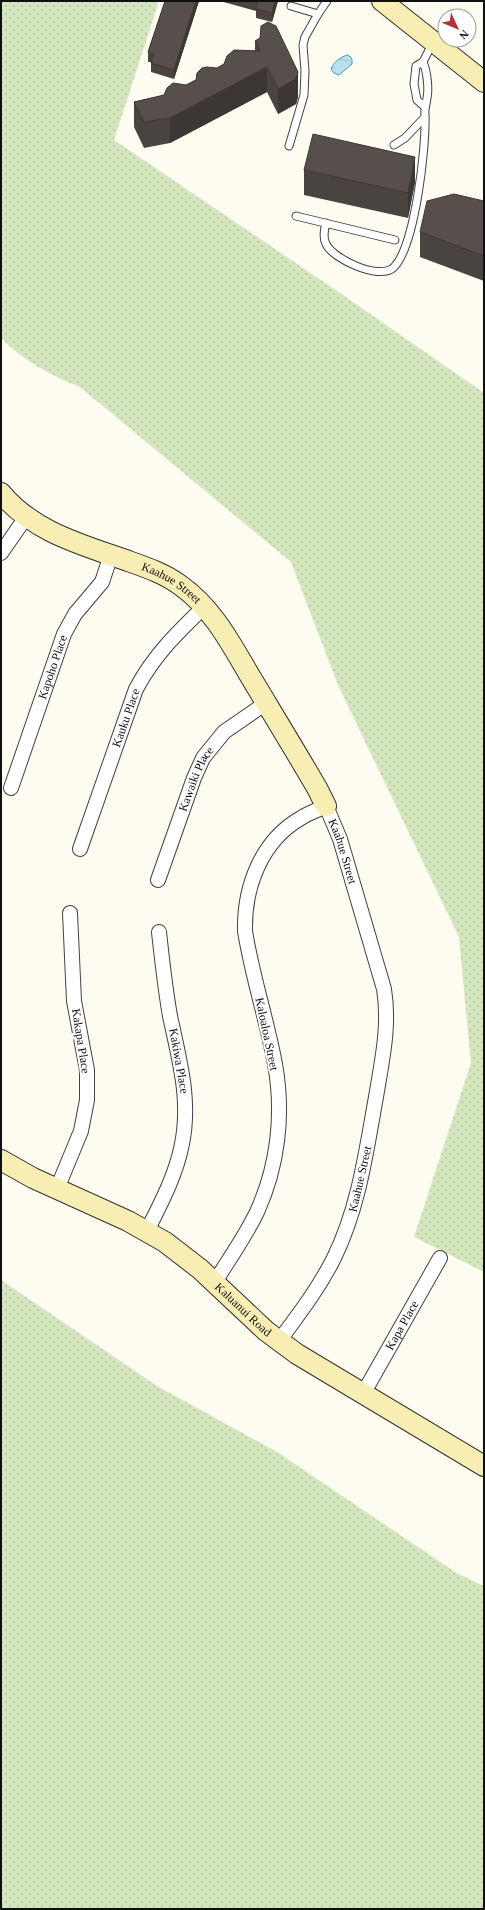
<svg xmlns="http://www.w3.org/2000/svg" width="485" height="1910" viewBox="0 0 485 1910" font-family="'Times New Roman',serif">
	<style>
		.green { fill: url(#green-dots) }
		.water { fill: url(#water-ripples); stroke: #4896c1 }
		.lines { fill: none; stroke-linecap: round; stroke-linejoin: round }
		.lane-casing { stroke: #424242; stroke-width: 9 }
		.street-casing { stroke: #424242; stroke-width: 16 }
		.secondary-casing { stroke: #313131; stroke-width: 22 }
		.lane { stroke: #fff; stroke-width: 7 }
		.street { stroke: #fff; stroke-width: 14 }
		.secondary { stroke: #f8edb3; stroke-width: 20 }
		.wall { fill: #4a4441 }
		.shaded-wall { fill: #3c3735 }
		.building { fill: #564f4c; stroke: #3c3735 }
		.labels { text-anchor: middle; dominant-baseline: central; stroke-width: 4; stroke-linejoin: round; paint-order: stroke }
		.street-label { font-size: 12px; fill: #0f0f0f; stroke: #fff }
	</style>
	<defs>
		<pattern id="green-dots" width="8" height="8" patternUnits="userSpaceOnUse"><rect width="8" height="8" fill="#d4e6be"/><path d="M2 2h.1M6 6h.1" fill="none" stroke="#b5c4a2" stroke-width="1.8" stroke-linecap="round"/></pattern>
		<pattern id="water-ripples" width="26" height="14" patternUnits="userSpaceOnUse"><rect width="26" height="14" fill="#badff1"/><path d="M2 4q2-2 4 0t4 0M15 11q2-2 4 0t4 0" fill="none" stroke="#9fbecd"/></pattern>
	</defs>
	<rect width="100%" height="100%" fill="#fefbf1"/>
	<!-- green -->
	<g class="green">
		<path d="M 1,1 L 159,1 L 114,140 L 337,291 L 484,393 L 484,1272 L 414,1237 L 471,1063 L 459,937 L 338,685 L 291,562 L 80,387 C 50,375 24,361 1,338 Z"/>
		<polygon points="1,1280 157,1386 277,1452 458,1574 484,1586 484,1909 1,1909"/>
	</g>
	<!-- water -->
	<path class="water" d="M 348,55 L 352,59 L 352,64 L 339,75 L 334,73 L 331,69 C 333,63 341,56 348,55 Z"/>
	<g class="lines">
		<!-- lane casing -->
		<g class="lane-casing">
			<g id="lane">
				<polyline points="291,6 318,14"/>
				<polyline points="424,106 417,100 414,84 416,66 423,62 433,42"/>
				<path d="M 394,145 L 405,138 L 425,117 C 424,107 426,107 427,98 C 429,88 427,71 423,62"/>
				<polyline points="289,146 304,95 305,71 303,45 305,37 318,14 327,1"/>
				<polyline points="296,216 395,240"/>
				<path d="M 326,223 C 324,230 323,238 326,244 C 333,259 378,280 393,268 C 415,248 426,148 425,117"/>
			</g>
		</g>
		<!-- street casing -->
		<g class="street-casing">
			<g id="street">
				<polyline points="1,553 26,517"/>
				<path id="s1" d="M 11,788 L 64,634 L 75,614 L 102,582 L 111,555"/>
				<path id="s2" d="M 80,849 L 136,689 C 154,655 178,632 205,606"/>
				<path id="s3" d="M 158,880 L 194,778 L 203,758 L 224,732 L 266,703"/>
				<polyline points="57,1189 81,1131 87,1100 87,1070 74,1001 70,913"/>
				<path d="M 147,1231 C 161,1203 176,1175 182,1144 C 191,1099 179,1059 170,1016 C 165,988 162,959 159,932"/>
				<path id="s4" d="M 215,1282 C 229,1259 245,1237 257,1212 C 278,1166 284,1114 275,1064 C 267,1020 252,976 245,931 C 244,887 261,841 301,818 C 309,813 318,810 326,806 L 340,839 L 384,989 C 390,1026 382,1060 376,1097 C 366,1152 359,1207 334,1258 C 319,1288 299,1314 279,1341"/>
				<path id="s5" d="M 363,1394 L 440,1258"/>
			</g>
		</g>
		<!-- secondary casing -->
		<g class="secondary-casing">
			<g id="secondary">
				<polyline points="382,1 484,82"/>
				<path id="s6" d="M 1,493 C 34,533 84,545 131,562 C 148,568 165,574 180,585 C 214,609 232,646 253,681 C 274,716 296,752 317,788 L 326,806"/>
				<path id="s7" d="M 1,1160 L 33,1178 L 128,1221 L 165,1242 L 200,1269 L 266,1331 L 297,1354 L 484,1466"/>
			</g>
		</g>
		<!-- lane -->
		<use href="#lane" class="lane"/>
		<!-- street -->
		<use href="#street" class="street"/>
		<!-- secondary -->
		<use href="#secondary" class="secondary"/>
	</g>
	<!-- wall -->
	<g class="wall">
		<polygon points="165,1 199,1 174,79 151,72 151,62 148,62 148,52"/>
		<polygon points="220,1 278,1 272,22 256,18 256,11"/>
		<polygon points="255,41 298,97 296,104 278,114 267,92 170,143 144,148 134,127 134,102 164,95 186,85 224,64 255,51"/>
		<polygon points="304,170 415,182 408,218 304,195"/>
		<polygon points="484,201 484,281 420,257 420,232"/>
	</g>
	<!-- shaded-wall -->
	<g class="shaded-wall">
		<polygon points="196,1 199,1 174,79 174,70"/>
		<polygon points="275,1 278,1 272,22 272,13"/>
		<polygon points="267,67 267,92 170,143 170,118"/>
		<polygon points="298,72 298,97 296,104 278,114 278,89"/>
		<polygon points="415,157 415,182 408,218 408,193"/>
	</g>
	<!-- building -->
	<g class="building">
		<polygon points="165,1 196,1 174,70 151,63 153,54 148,52"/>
		<polygon points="252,1 275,1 272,13 256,9 257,2"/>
		<polygon points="268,22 276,26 298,72 296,79 278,89 267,67 170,118 144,122 134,102 164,95 167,88 173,83 186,85 196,80 197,73 202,68 207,67 217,68 224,64 227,56 234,50 260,51 255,41 260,38 261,26"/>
		<polygon points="313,134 415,157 408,193 304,170"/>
		<polygon points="454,194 484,201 484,256 420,232 427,201"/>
	</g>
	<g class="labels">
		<!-- street labels -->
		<g class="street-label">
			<text stroke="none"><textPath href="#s6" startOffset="195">Kaahue Street</textPath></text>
			<text stroke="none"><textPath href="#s1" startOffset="128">Kapoho Place</textPath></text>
			<text stroke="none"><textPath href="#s2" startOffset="139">Kauku Place</textPath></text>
			<text stroke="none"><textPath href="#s3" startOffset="108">Kawaiki Place</textPath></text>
			<text stroke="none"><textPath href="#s4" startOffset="578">Kaahue Street</textPath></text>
			<text transform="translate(267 1034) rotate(78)">Kaloaloa Street</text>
			<text transform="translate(81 1041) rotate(81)">Kakapa Place</text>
			<text transform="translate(179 1061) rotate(80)">Kakiwa Place</text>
			<text transform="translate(360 1179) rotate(-77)">Kaahue Street</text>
			<text stroke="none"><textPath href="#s7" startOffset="287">Kaluanui Road</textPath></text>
			<text stroke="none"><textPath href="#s5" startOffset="79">Kapa Place</textPath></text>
		</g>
	</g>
	<!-- border -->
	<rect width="485" height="1910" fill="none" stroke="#0f0f0f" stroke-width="4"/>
	<!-- north arrow -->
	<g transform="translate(457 28) rotate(134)"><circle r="19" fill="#ffffff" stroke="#9f9f9f"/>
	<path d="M0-3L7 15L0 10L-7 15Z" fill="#b2333f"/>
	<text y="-6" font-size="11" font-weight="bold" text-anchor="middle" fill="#0f0f0f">N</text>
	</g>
</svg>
